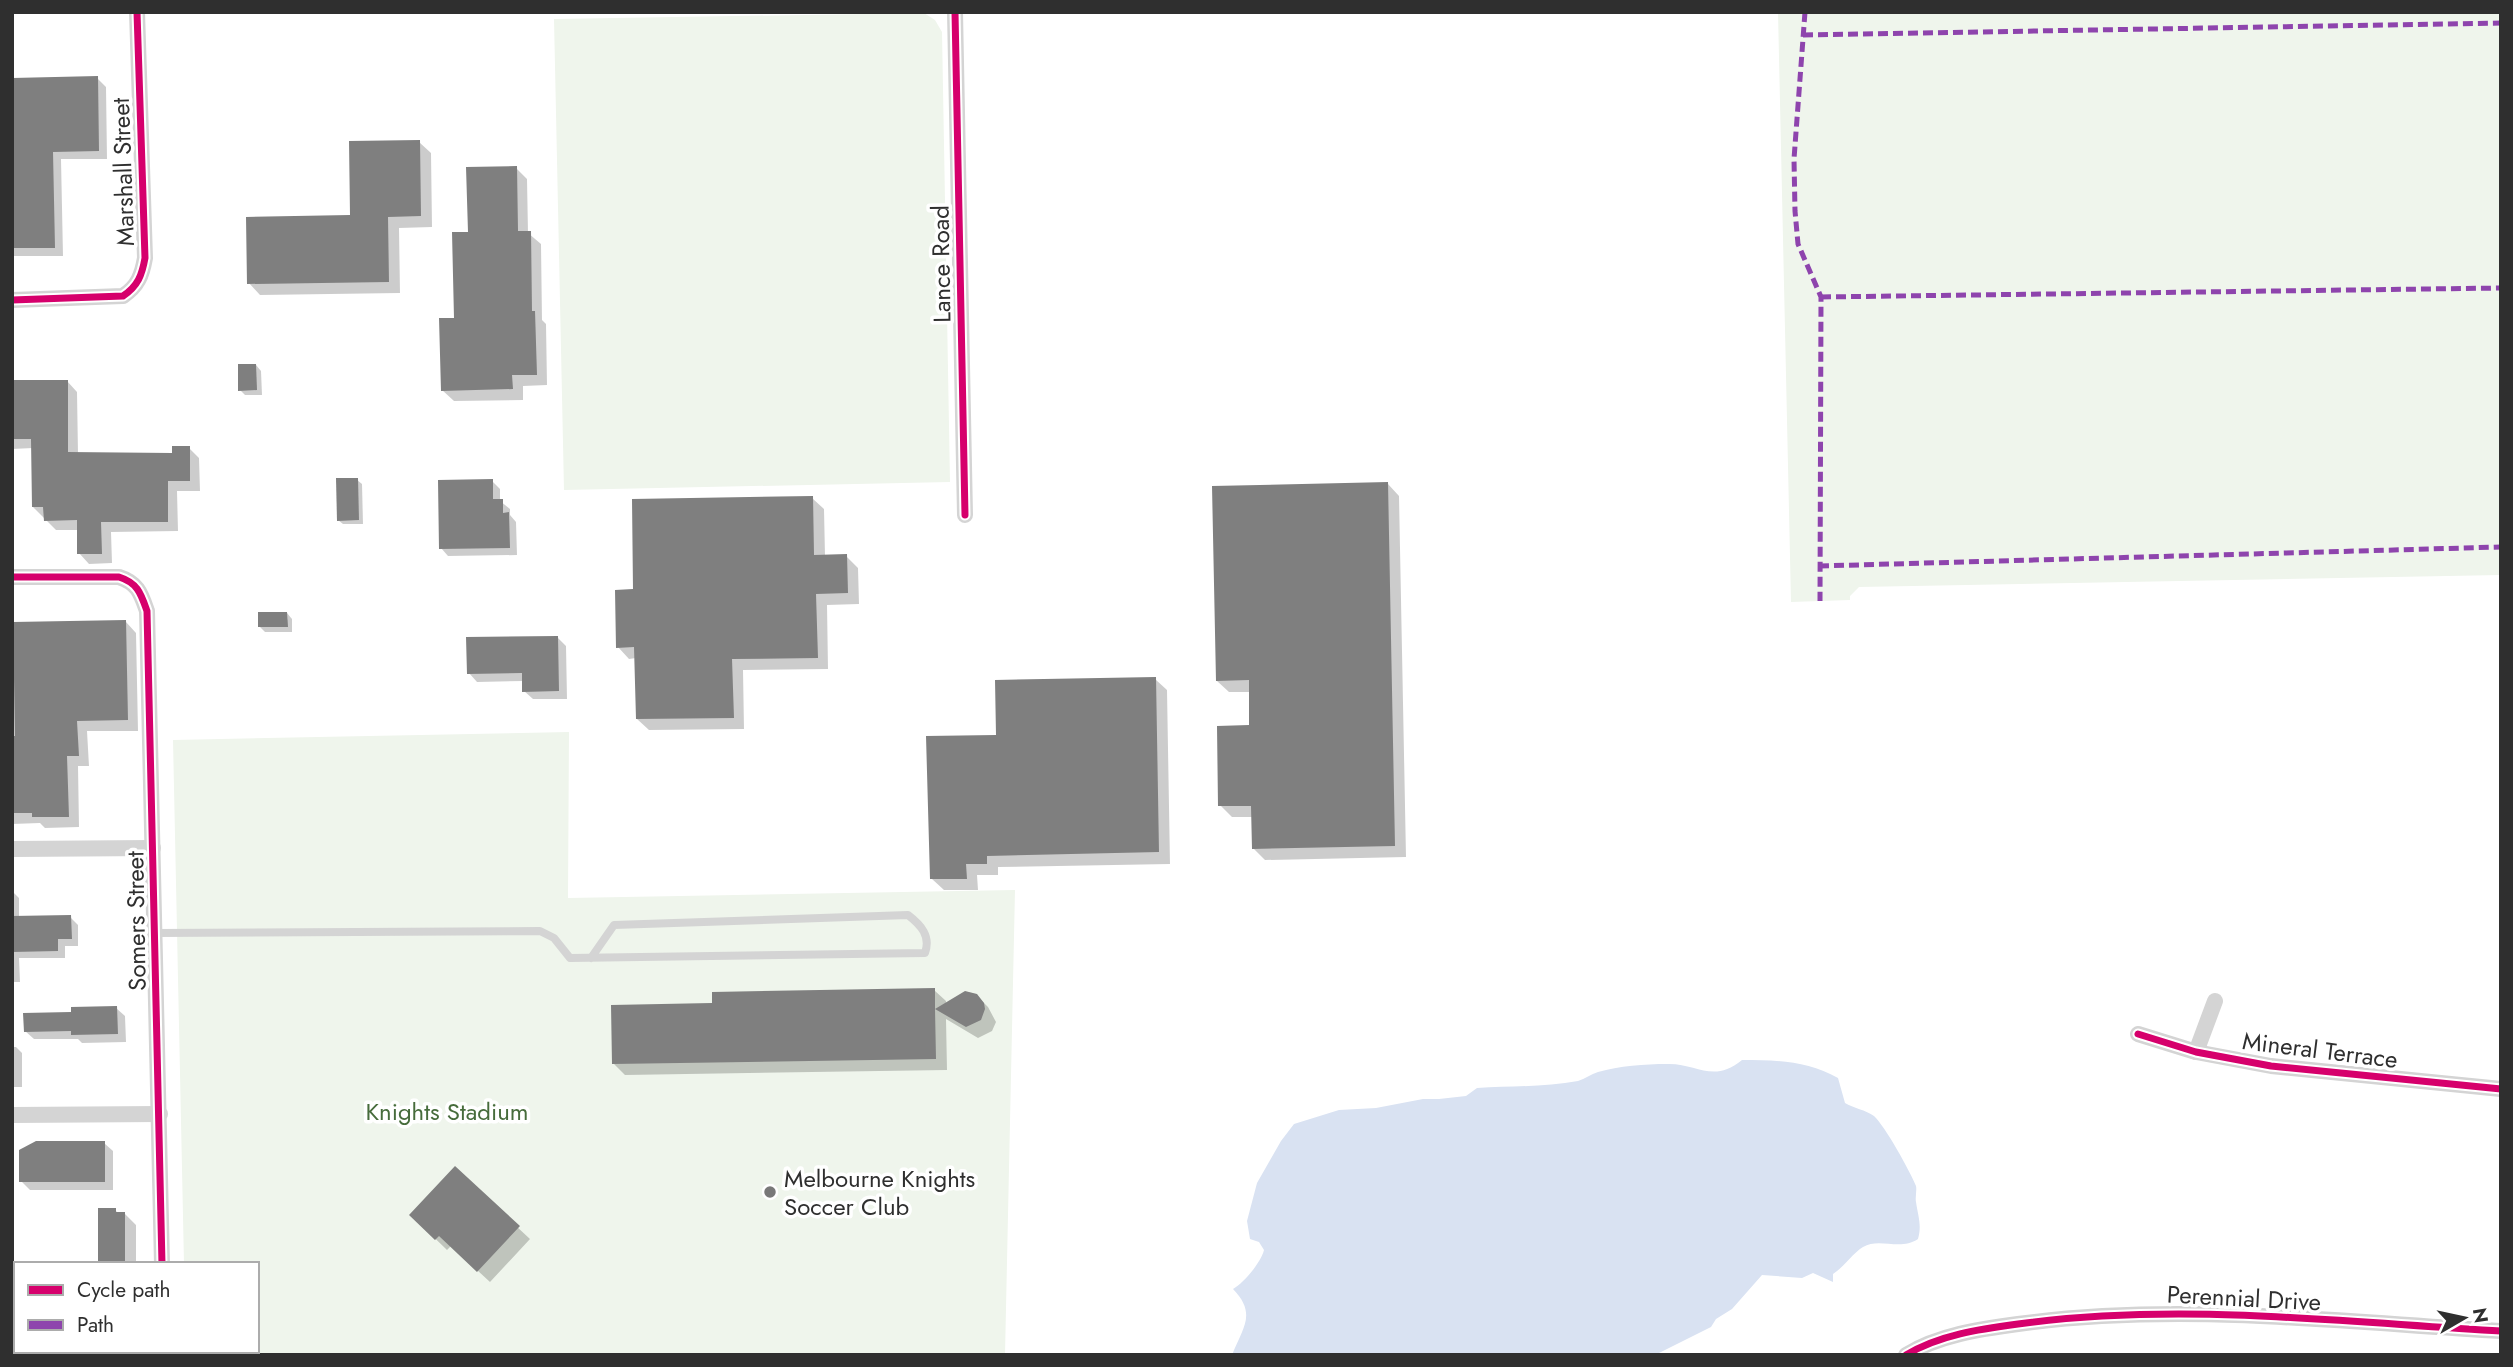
<svg xmlns="http://www.w3.org/2000/svg" width="2513" height="1367" viewBox="0 0 2513 1367" font-family="Jost,sans-serif">
	<style>
		.green { fill: #eff5ec }
		.water { fill: #d9e2f2 }
		.shadow { fill: #0003 }
		.building { fill: #7f7f7f }
		.lines { fill: none; stroke-linecap: round; stroke-linejoin: round }
		.lane { stroke: #d4d4d4; stroke-width: 8 }
		.street { stroke: #d4d4d4; stroke-width: 16 }
		.quiet { stroke: #8e44ad; stroke-width: 5; stroke-dasharray: 10 5; stroke-linecap: butt }
		.cycleway-casing { stroke: #fff; stroke-width: 11 }
		.cycleway { stroke: #d6006c; stroke-width: 7 }
		.poi-dot { fill: #787878; stroke: #fff; stroke-width: 2.5 }
		.labels { text-anchor: middle; dominant-baseline: central; stroke-width: 7; stroke-linejoin: round; paint-order: stroke }
		.street-label { font-size: 24px; fill: #2f2f2f; stroke: #fff }
		.park-label { font-size: 24px; fill: #476c3c; stroke: #fff }
		.poi-label { font-size: 24px; fill: #2f2f2f; stroke: #fff; text-anchor: start }
	</style>
	<rect width="100%" height="100%" fill="#fff"/>
	<!-- green -->
	<g class="green">
		<polygon points="1778,12 2501,12 2501,575 1859,587 1850,596 1850,600 1791,602"/>
		<polygon points="924,13 935,20 942,32 950,482 564,490 554,19"/>
		<polygon points="569,732 568,898 1015,890 1005,1355 186,1355 186,1351 257,1351 257,1264 184,1264 173,740"/>
	</g>
	<!-- water -->
	<path class="water" d="M 1742,1060 C 1776,1060 1808,1061 1838,1078 L 1845,1103 C 1853,1108 1866,1110 1874,1116 C 1885,1126 1910,1171 1916,1186 C 1917,1191 1915,1197 1916,1202 C 1918,1216 1922,1225 1918,1239 C 1900,1251 1879,1237 1863,1247 C 1853,1253 1844,1267 1833,1274 L 1833,1282 L 1813,1273 L 1802,1278 L 1762,1275 L 1732,1309 L 1716,1319 L 1711,1327 L 1655,1355 L 1232,1355 C 1243,1327 1257,1314 1233,1289 C 1244,1283 1261,1262 1264,1250 L 1259,1242 L 1250,1239 L 1247,1221 L 1257,1183 L 1281,1141 L 1294,1124 L 1339,1110 L 1376,1108 L 1423,1099 L 1439,1099 L 1466,1096 L 1477,1088 C 1510,1086 1546,1087 1578,1081 C 1585,1079 1591,1074 1598,1072 C 1619,1066 1645,1064 1667,1064 C 1697,1063 1713,1084 1742,1060 Z"/>
	<!-- shadow -->
	<g class="shadow">
		<polygon points="97,78 106,87 107,159 61,159 63,256 12,256 12,80"/>
		<polygon points="419,142 431,153 432,227 399,228 400,293 260,295 249,283 352,217"/>
		<polygon points="516,168 527,179 528,233 541,244 542,320 546,324 547,385 523,386 523,400 454,401 442,390 469,234"/>
		<polygon points="256,365 261,371 262,395 245,395 240,390"/>
		<polygon points="67,381 77,392 78,454 174,455 189,448 199,458 200,491 177,491 178,531 111,532 112,563 89,564 79,553 78,530 56,530 33,507 33,448 12,449 12,382"/>
		<polygon points="357,480 362,484 363,524 343,524 338,520"/>
		<polygon points="492,481 500,489 500,501 510,509 510,515 516,522 517,555 448,556 441,548"/>
		<polygon points="1388,484 1399,496 1406,857 1265,860 1253,848 1253,817 1232,817 1220,805 1251,727 1251,692 1229,692 1217,681"/>
		<polygon points="812,498 824,509 825,556 846,556 858,568 859,604 827,605 828,669 743,670 744,729 649,730 637,719 636,658 629,659 618,647 635,591"/>
		<polygon points="287,613 292,619 292,632 265,632 260,627"/>
		<polygon points="126,622 136,633 138,731 87,731 89,766 78,766 79,827 45,828 40,823 12,824 12,623"/>
		<polygon points="557,637 566,646 567,699 533,699 524,691 524,681 477,682 469,673"/>
		<polygon points="1155,679 1167,690 1170,864 998,867 998,875 977,875 978,890 944,890 932,879"/>
		<polygon points="12,891 19,898 19,918 70,917 78,925 78,946 65,946 65,958 19,958 20,982 12,982"/>
		<polygon points="934,990 946,1001 946,1005 976,995 988,1007 996,1022 992,1031 978,1038 946,1019 947,1070 625,1075 614,1064 714,1005"/>
		<polygon points="116,1008 125,1016 126,1042 82,1043 78,1039 34,1039 25,1031 73,1014"/>
		<polygon points="12,1047 16,1047 22,1053 22,1087 12,1087"/>
		<polygon points="104,1143 113,1151 113,1190 30,1190 21,1181"/>
		<polygon points="455,1169 530,1239 490,1282 451,1246 447,1250 411,1215"/>
		<polygon points="115,1210 119,1214 125,1214 136,1225 136,1264 100,1264"/>
		<polygon points="12,1276 16,1276 16,1351 123,1351 123,1355 12,1355"/>
	</g>
	<!-- building -->
	<g class="building">
		<polygon points="98,76 99,151 53,152 55,248 12,248 12,78"/>
		<polygon points="420,140 421,216 388,217 389,282 247,284 246,217 350,215 349,141"/>
		<polygon points="517,166 518,231 531,231 532,311 535,311 537,375 512,375 513,389 441,391 439,318 454,318 452,232 468,232 466,167"/>
		<polygon points="238,364 256,364 257,390 238,391"/>
		<polygon points="12,380 68,380 68,452 172,453 172,446 190,446 190,481 168,481 168,522 101,522 102,554 77,554 77,520 44,521 43,507 32,507 31,439 12,439"/>
		<polygon points="336,478 358,478 359,520 337,521"/>
		<polygon points="493,479 493,499 503,499 503,513 509,512 510,548 439,549 438,480"/>
		<polygon points="1388,482 1395,846 1252,849 1251,806 1218,806 1217,726 1249,725 1249,680 1216,681 1212,486"/>
		<polygon points="813,496 814,555 847,554 848,593 816,594 818,658 732,659 734,718 636,719 634,647 616,648 615,590 633,589 632,499"/>
		<polygon points="258,612 287,612 288,627 258,627"/>
		<polygon points="126,620 128,720 77,721 79,756 67,756 69,817 32,817 32,813 12,813 12,736 15,736 13,622"/>
		<polygon points="558,636 559,691 522,692 522,673 467,674 466,637"/>
		<polygon points="1156,677 1159,852 987,856 987,864 966,864 967,879 930,879 926,736 996,735 995,680"/>
		<polygon points="71,915 72,939 58,939 58,951 12,952 12,916"/>
		<polygon points="935,988 935,1009 965,991 977,994 984,1003 985,1009 981,1020 966,1027 935,1009 936,1059 612,1064 611,1005 712,1003 712,992"/>
		<polygon points="117,1006 118,1034 71,1035 71,1031 24,1032 23,1013 71,1012 71,1007"/>
		<polygon points="36,1141 105,1141 105,1182 19,1182 19,1150"/>
		<polygon points="455,1166 520,1226 477,1272 439,1236 435,1240 409,1215"/>
		<polygon points="98,1208 116,1208 116,1212 125,1212 125,1264 98,1264"/>
	</g>
	<g class="lines">
		<!-- lane -->
		<path class="lane" d="M 155,933 L 540,931 L 554,938 L 570,958 L 925,953 C 931,936 921,925 908,915 L 614,925 L 591,958"/>
		<!-- street -->
		<g class="street">
			<polyline points="955,12 965,515"/>
			<path d="M 12,300 L 123,296 C 138,286 142,275 145,258 L 137,12"/>
			<path d="M 12,577 L 119,577 C 138,583 141,594 147,611 L 162,1264"/>
			<polyline points="12,849 153,848"/>
			<polyline points="2138,1034 2196,1052 2271,1066 2501,1089"/>
			<polyline points="2196,1052 2215,1001"/>
			<polyline points="12,1115 160,1114"/>
			<polyline points="162,1355 163,1351"/>
			<path d="M 1906,1355 C 1939,1335 1980,1329 2018,1324 C 2178,1302 2340,1322 2501,1331"/>
		</g>
		<!-- quiet -->
		<g class="quiet">
			<polyline points="1805,12 1794,159 1795,211 1798,244 1821,297 1820,601"/>
			<polyline points="1803,35 2501,23"/>
			<polyline points="1821,297 2501,288"/>
			<polyline points="1819,566 2501,547"/>
		</g>
		<!-- cycleway casing -->
		<g class="cycleway-casing">
			<g id="cycleway">
				<polyline points="955,12 965,515"/>
				<path d="M 12,300 L 123,296 C 138,286 142,275 145,258 L 137,12"/>
				<path d="M 12,577 L 119,577 C 138,583 141,594 147,611 L 162,1264"/>
				<polyline points="2138,1034 2196,1052 2271,1066 2501,1089"/>
				<path d="M 1906,1355 C 1939,1335 1980,1329 2018,1324 C 2178,1302 2340,1322 2501,1331"/>
			</g>
		</g>
		<!-- cycleway -->
		<use href="#cycleway" class="cycleway"/>
	</g>
	<!-- markers -->
	<circle class="poi-dot" cx="770" cy="1192" r="7"/>
	<g class="labels">
		<!-- street labels -->
		<g class="street-label">
			<text transform="translate(123 172) rotate(-92)">Marshall Street</text>
			<text transform="translate(941 264) rotate(-91)">Lance Road</text>
			<text transform="translate(136 921) rotate(-91)">Somers Street</text>
			<text transform="translate(2320 1050) rotate(7)">Mineral Terrace</text>
			<text transform="translate(2244 1298) rotate(3)">Perennial Drive</text>
		</g>
		<!-- park labels -->
		<g class="park-label">
			<text x="447" y="1111">Knights Stadium</text>
		</g>
		<!-- poi labels -->
		<g class="poi-label">
			<text x="784" y="1178">Melbourne Knights<tspan x="784" dy="28">Soccer Club</tspan></text>
		</g>
	</g>
	<!-- border -->
	<rect width="2513" height="1367" fill="none" stroke="#2f2f2f" stroke-width="28"/>
	<!-- legend -->
	<rect x="14" y="1262" width="245" height="91" fill="#ffffff" stroke="#acacac" stroke-width="2"/>
	<rect x="28" y="1285" width="35" height="10" fill="#d6006c" stroke="#acacac" stroke-width="2"/>
	<text x="77" y="1297" font-size="21" fill="#2f2f2f">Cycle path</text>
	<rect x="28" y="1320" width="35" height="10" fill="#8e44ad" stroke="#acacac" stroke-width="2"/>
	<text x="77" y="1332" font-size="21" fill="#2f2f2f">Path</text>
	<!-- north arrow -->
	<g transform="translate(2464 1318) rotate(81)" stroke="#ffffff" stroke-width="5" paint-order="stroke">
	<path d="M0-5L12 26L0 18L-12 26Z" fill="#2f2f2f"/>
	<text y="-10" font-size="19" font-weight="bold" text-anchor="middle" fill="#2f2f2f">N</text>
	</g>
</svg>
